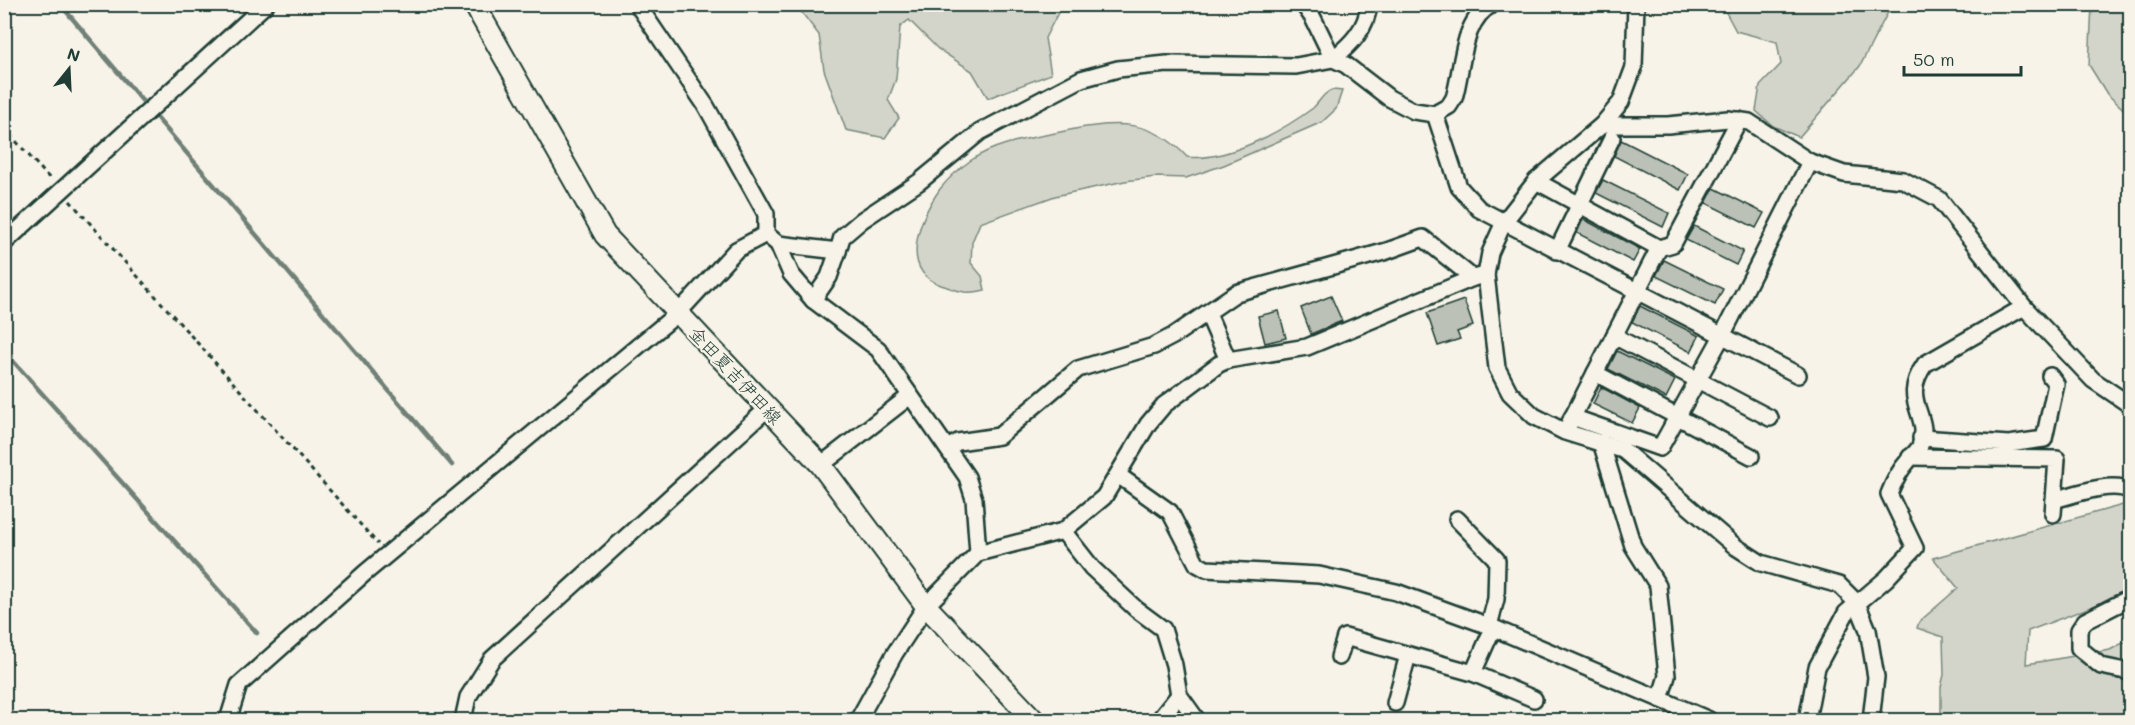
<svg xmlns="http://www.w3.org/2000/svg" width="2135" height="725" viewBox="0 0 2135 725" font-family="Mali,'Klee One',sans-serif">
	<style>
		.green { fill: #d3d5ca; stroke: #79897f; stroke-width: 1.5 }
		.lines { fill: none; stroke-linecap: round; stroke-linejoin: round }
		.stream { stroke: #6f8077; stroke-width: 4.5 }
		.building { fill: #bbc1b6; stroke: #1f3d34; stroke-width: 1.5 }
		.minor-casing { stroke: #1f3d34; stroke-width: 20 }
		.major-casing { stroke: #1f3d34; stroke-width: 24 }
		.path { stroke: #1f3d34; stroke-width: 3; stroke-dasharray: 4.5 4.5; stroke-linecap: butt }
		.minor { stroke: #f7f3e8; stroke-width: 15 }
		.major { stroke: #f7f3e8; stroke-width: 20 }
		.labels { text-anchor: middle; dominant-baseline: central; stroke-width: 4.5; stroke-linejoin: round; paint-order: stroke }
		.street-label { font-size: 18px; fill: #1f3d34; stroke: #f7f3e8 }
	</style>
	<rect width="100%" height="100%" fill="#f7f3e8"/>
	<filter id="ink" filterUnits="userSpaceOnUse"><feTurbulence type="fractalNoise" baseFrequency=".0167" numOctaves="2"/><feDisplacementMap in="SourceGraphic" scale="12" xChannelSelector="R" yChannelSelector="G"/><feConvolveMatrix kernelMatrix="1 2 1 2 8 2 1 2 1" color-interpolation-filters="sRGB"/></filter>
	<g filter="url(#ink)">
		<!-- green -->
		<g class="green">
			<polygon points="796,5 796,4 1062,5 1045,38 1051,74 988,98 972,71 938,49 909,20 900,27 896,79 888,100 899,118 885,138 846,130 824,70 819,35"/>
			<polygon points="1722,5 1900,5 1887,14 1860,66 1799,137 1773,126 1756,111 1760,86 1781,64 1777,42 1736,31"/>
			<polygon points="2092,5 2130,5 2130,115 2107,94 2089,65"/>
			<path d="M 1333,90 L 1342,91 L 1336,109 L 1322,122 L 1224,165 L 1186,178 L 1156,177 L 1125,181 L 1055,196 L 980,223 L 972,242 L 971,263 L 982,276 L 985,290 C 963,295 961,291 941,285 C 897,270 921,216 940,189 C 948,179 960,168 970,161 C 997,141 1039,137 1070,130 C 1118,120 1153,120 1187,157 C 1226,162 1282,131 1313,108 C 1321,101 1322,93 1333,90 Z"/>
			<polygon points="2130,503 2130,592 2028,631 2026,664 2110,650 2130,639 2130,690 2124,705 2126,720 1941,720 1941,687 1944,675 1943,637 1917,628 1919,622 1958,588 1933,558"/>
		</g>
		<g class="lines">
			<!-- stream -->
			<g class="stream">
				<polyline points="60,4 452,465"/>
				<polyline points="4,351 257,633"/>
			</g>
		</g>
		<!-- building -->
		<g class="building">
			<polygon points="1621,140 1688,174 1680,190 1614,156"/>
			<polygon points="1603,180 1669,213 1663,227 1596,193"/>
			<polygon points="1714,188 1764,213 1756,228 1706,203"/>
			<polygon points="1583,219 1640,249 1633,262 1577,233"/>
			<polygon points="1694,226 1743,251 1736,265 1686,240"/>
			<polygon points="1664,260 1723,289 1715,305 1656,276"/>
			<polygon points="1331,296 1342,321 1311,334 1301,308"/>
			<polygon points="1464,300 1473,326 1457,332 1460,339 1438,346 1427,313"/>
			<polygon points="1640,306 1699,336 1691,352 1632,322"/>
			<polygon points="1279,311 1286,338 1265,343 1258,316"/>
			<polygon points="1617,351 1675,380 1666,398 1608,369"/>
			<polygon points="1601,387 1640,408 1632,423 1593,404"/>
		</g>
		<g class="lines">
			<!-- minor casing -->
			<g class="minor-casing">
				<g id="minor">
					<polyline points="637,4 706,106 766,214 766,234 778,244 791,274 813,300 878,349 967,477 974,499 978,553"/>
					<path d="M 1303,4 L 1313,18 L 1333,59 C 1351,44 1367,29 1369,4"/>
					<polyline points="1636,4 1634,67 1621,102 1602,125 1536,181 1504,222 1490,253 1486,275 1497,368 1510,393 1534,416 1565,432 1623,450 1736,547 1761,563 1839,585 1857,603 1868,630 1876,677 1871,720"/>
					<polyline points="1435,114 1459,187 1479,209 1798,375"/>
					<polyline points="1602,125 1668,125 1728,119 1749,122 1810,162 1844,174 1903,180 1939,199 2024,307 2093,380 2130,405"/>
					<polyline points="1536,181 1659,248"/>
					<polyline points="4,243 266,4"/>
					<path d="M 778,244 L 838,251 L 842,237 L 862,220 L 919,182 L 980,132 L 1081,79 L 1118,69 L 1167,64 L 1296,66 L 1333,59 L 1346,65 L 1389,98 L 1414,111 L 1435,114 L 1449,106 L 1454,98 C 1463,69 1461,19 1493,4"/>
					<polyline points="1557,251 1612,138"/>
					<polyline points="813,300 829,277 838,251"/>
					<polyline points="1208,314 1228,360"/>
					<polyline points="1614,336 1770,418"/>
					<polyline points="1595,373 1751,456"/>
					<polyline points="1572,417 1660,448 1722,336 1810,162"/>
					<polyline points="1569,424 1659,248 1673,244 1739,120"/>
					<polyline points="1921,438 2009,444 2044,439 2056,384 2050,376"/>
					<polyline points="1601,442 1633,546 1658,586 1667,676 1660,699"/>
					<polyline points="947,448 958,442 999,436 1078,369 1154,346 1173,336 1236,293 1387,251 1423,238 1473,278"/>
					<polyline points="1910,457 2057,459 2053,514"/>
					<polyline points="821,465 910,396"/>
					<polyline points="1118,475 1170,512 1197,564 1206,569 1319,575 1396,592 1489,626 1709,720"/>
					<path d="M 2054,500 C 2073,495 2113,480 2130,491"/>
					<polyline points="1457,519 1497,560 1496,599 1489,626"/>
					<polyline points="1063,531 1092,568 1136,609 1163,629 1174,665 1179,695 1197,720"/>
					<polyline points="2130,598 2085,621 2079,630 2079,648 2101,666 2130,672"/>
					<polyline points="1493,628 1473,673 1534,699"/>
					<polyline points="1339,657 1345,637 1473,673"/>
					<polyline points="1395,703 1408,655"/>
					<polyline points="228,720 239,685 365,573 678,313 736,250 766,234"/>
					<polyline points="463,720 468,697 492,659 768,408"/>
					<polyline points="858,720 895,653 926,606 978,553 1063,531 1104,497 1148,424 1164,405 1219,364 1228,360 1307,347 1473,278 1486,275"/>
					<polyline points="1159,720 1179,695"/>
					<path d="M 1807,720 L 1817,667 L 1846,613 L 1886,579 L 1915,548 L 1889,494 C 1894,481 1899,471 1908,461 C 1911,456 1918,451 1920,446 C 1933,415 1898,402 1925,364 L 2024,307"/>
				</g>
			</g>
			<!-- major casing -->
			<g class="major-casing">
				<polyline id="major" points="474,4 605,235 821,465 926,606 1034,720"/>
			</g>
			<!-- path -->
			<g class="path">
				<polyline points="4,128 51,180"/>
				<polyline points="70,201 378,544"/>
			</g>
			<!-- minor -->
			<use href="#minor" class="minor"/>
			<!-- major -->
			<use href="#major" class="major"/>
		</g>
	</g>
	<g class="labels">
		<!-- street labels -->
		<g class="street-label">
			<text transform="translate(736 375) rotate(47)">金田夏吉伊田線</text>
		</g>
	</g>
	<!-- margin -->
	<rect width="2135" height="725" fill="none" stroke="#f7f3e8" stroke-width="24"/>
	<rect x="12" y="12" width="2111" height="701" fill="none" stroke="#1f3d34" stroke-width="2" filter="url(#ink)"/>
	<!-- north arrow -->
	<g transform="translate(69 69) rotate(18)" stroke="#f7f3e8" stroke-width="4.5" paint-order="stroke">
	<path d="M0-4.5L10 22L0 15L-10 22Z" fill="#1f3d34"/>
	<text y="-9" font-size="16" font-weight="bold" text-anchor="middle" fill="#1f3d34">N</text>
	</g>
	<!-- scale -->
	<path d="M1904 66v9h117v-9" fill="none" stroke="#1f3d34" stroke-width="3"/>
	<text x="1913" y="66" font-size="18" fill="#1f3d34" stroke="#f7f3e8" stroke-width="4.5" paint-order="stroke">50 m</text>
</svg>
